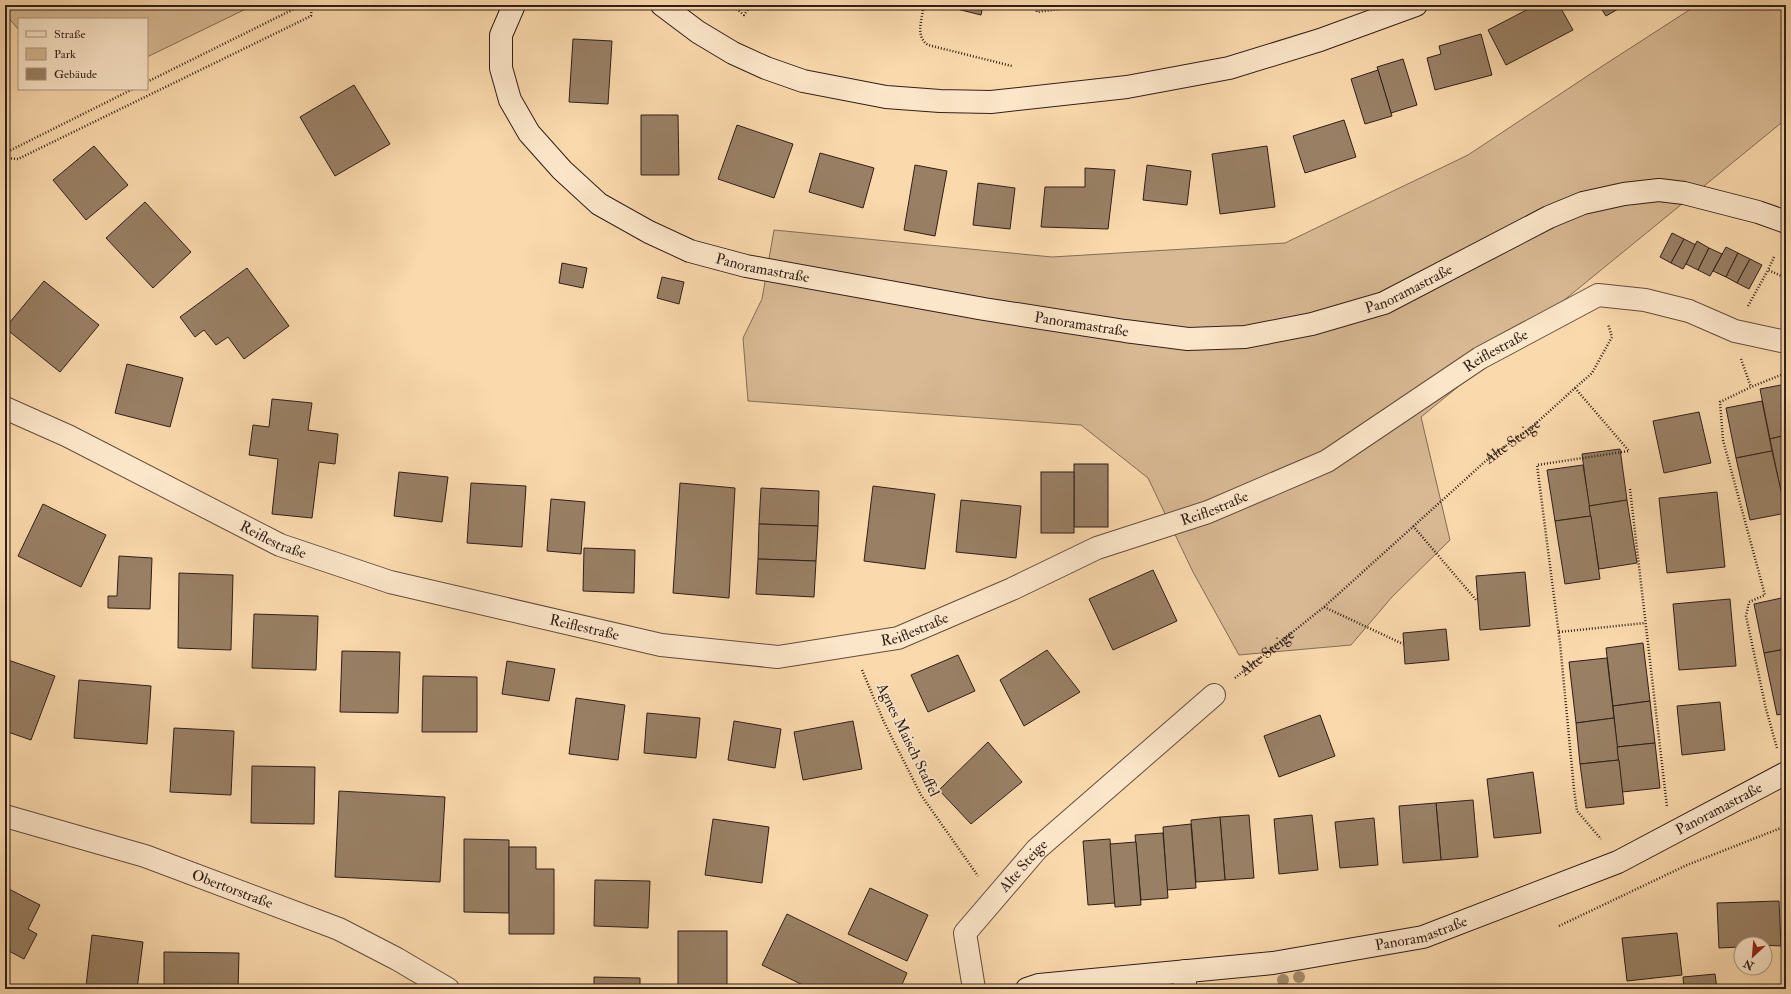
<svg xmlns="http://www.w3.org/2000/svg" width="1791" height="994" viewBox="0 0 1791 994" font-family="'IM FELL Double Pica',serif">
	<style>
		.green { fill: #d8b993; stroke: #846c56 }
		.building { fill: #998065; stroke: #301f18 }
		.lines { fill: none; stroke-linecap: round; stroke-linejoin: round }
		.minor-casing { stroke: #624e3d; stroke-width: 24 }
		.secondary-casing { stroke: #301f18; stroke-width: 24 }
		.path { stroke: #301f18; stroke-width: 2.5; stroke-dasharray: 1 2; stroke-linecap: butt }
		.minor { stroke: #fce6c9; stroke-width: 22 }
		.secondary { stroke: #fce6c9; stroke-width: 22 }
		.tree { fill: #a68c6f }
		.labels { text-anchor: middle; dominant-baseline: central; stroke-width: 3.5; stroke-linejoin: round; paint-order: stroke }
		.street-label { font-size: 15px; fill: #301f18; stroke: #fce6c9 }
	</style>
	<rect width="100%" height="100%" fill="#fad9ac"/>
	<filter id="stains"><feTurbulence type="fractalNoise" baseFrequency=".005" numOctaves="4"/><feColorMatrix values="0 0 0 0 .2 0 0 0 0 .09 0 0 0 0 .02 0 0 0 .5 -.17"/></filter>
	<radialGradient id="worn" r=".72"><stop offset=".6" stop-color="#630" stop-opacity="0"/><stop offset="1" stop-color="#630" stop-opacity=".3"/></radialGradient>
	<!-- green -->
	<g class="green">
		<polygon points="5,5 254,5 147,57 147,19 19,19 19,30 5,14"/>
		<polygon points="1697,5 1786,5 1786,119 1421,417 1450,540 1392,597 1351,645 1239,655 1193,572 1148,478 1081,425 748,401 743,338 762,299 774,230 1052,257 1285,243 1468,155 1604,65"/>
	</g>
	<!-- building -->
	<g class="building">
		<polygon points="827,5 839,5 836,10"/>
		<polygon points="941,5 983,5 981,15"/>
		<polygon points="1536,5 1559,5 1573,30 1506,65 1488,30"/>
		<polygon points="1599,5 1625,5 1606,16"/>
		<polygon points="1481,34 1492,75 1435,90 1427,58 1441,54 1439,46"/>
		<polygon points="573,39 612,41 608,104 569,102"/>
		<polygon points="1403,59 1417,105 1391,113 1377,67"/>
		<polygon points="1378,70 1392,116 1365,124 1351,79"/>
		<polygon points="354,85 390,144 335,176 300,117"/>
		<polygon points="641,115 678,115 679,175 641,175"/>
		<polygon points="1344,120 1356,157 1305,173 1293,136"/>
		<polygon points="737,125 793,144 774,198 718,179"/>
		<polygon points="94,146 128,185 86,220 53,180"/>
		<polygon points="1267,146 1275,207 1220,214 1212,154"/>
		<polygon points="820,153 874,168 863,208 809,192"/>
		<polygon points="915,165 947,171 935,236 904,230"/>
		<polygon points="1147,165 1191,171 1187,205 1143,200"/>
		<polygon points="1085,168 1115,170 1108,229 1041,227 1045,187 1085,187"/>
		<polygon points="978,183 1015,188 1010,229 973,225"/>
		<polygon points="145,202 191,252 153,288 106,238"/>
		<polygon points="1672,233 1684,239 1671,263 1660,257"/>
		<polygon points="1684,239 1696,245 1683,269 1671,263"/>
		<polygon points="1697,241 1709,248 1698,270 1686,264"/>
		<polygon points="1726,247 1738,253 1726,277 1713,271"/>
		<polygon points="1709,248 1722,254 1710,276 1698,270"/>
		<polygon points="1738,253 1750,259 1737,283 1726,277"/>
		<polygon points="1750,259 1762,265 1749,289 1737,283"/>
		<polygon points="562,263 587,268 583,288 559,283"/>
		<polygon points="247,268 289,326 244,359 228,337 216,345 204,330 195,337 180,317"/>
		<polygon points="662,277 684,282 679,304 657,298"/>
		<polygon points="44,281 99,325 60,372 5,328"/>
		<polygon points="127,364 183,378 170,427 115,413"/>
		<polygon points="1786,384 1786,435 1770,439 1760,389"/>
		<polygon points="272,399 312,403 308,430 338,434 335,464 319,462 312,518 272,514 278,459 249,455 253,425 269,427"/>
		<polygon points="1762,401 1772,451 1736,458 1726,408"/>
		<polygon points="1699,412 1711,463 1664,473 1653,421"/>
		<polygon points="1786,435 1786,502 1783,502 1770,439"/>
		<polygon points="1620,449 1627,500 1589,506 1582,454"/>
		<polygon points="1772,451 1786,513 1750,520 1736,458"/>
		<rect x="1074" y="464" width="34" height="63"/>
		<polygon points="1583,465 1591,516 1555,521 1547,470"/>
		<polygon points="399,472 448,477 442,522 394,516"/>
		<rect x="1041" y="472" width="33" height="61"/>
		<polygon points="471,483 526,486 522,547 467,543"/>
		<polygon points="680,483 735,488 729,598 673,593"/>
		<polygon points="873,486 935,494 925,569 864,561"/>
		<polygon points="761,488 819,491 818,526 759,524"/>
		<polygon points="1717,492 1725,567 1667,573 1659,498"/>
		<polygon points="551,499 585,502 581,554 547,551"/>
		<polygon points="961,500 1021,506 1016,558 956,552"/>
		<polygon points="1627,500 1637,563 1599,569 1589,506"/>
		<polygon points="43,504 106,535 81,587 18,556"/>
		<polygon points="1591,516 1600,579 1565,584 1555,521"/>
		<polygon points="759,524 818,526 816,561 758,559"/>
		<polygon points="584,548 635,550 634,593 583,591"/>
		<polygon points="119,556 152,558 150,609 108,608 108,596 117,596"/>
		<polygon points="758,559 816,561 814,597 756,594"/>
		<polygon points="1153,570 1177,621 1113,650 1089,599"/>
		<polygon points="1525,572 1530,626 1480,630 1476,576"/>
		<polygon points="179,573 233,575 231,650 178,648"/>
		<polygon points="1786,597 1786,649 1764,653 1754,604"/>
		<polygon points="1730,599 1736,666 1679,670 1673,604"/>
		<polygon points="254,614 318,616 316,670 252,668"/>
		<polygon points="1446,629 1449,660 1405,664 1403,633"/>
		<polygon points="1643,643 1650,701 1613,706 1606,648"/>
		<polygon points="1786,649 1786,713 1777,715 1764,653"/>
		<polygon points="1047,650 1080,692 1024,726 1000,680"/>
		<polygon points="342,651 400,652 398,713 340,712"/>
		<polygon points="958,655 975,691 928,712 911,675"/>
		<polygon points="1607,658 1614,718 1576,723 1569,662"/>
		<polygon points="5,659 55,676 31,740 5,731"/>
		<polygon points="507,661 555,669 549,701 502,694"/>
		<polygon points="423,676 477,677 477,732 422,732"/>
		<polygon points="79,680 151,686 147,744 74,738"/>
		<polygon points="576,698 625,705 618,760 569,754"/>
		<polygon points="1650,701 1655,743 1617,747 1613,706"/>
		<polygon points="1720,702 1725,750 1682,755 1677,706"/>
		<polygon points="647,713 700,718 696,758 644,753"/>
		<polygon points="1320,715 1335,756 1279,777 1264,736"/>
		<polygon points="1614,718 1619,760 1580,764 1576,723"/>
		<polygon points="734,721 781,729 775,768 728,760"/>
		<polygon points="853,721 862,769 803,780 794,732"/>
		<polygon points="174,728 234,731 231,795 170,792"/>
		<polygon points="988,742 1022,782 971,824 939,790"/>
		<polygon points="1655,743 1660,788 1622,792 1617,747"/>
		<polygon points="1619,760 1624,804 1586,808 1580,764"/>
		<polygon points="252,766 315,767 314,824 251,823"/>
		<polygon points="1533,772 1541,833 1494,838 1487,779"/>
		<polygon points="339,791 445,797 440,882 335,877"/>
		<polygon points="1473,800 1478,857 1441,860 1436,803"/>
		<polygon points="1436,803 1441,860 1403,863 1399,806"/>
		<polygon points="1249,815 1254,878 1225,880 1220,817"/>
		<polygon points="1312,815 1318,870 1279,874 1274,819"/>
		<polygon points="1220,817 1225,880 1196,882 1191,820"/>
		<polygon points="1374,818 1378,865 1340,868 1335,822"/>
		<polygon points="713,819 769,827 762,883 705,875"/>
		<polygon points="1191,824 1196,888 1167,890 1163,827"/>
		<polygon points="1163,833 1168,898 1141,900 1135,835"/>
		<polygon points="464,839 509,840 509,913 464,912"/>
		<polygon points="1110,839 1115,903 1088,905 1083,841"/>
		<polygon points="1136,842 1141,905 1115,907 1110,844"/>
		<polygon points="509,847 536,847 536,869 554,869 554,934 509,934"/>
		<polygon points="595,880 650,881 648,928 594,926"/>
		<polygon points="5,887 40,905 28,929 37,934 24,959 5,949"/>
		<polygon points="870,888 928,915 907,961 848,934"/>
		<polygon points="1779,901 1781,946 1741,944 1741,947 1719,948 1717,903"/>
		<polygon points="787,914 907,973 900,989 811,989 762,965"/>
		<rect x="678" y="931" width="49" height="58"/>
		<polygon points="1677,933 1682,975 1627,981 1622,938"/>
		<polygon points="92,935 143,942 137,989 107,989 86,986"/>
		<polygon points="164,952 239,953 238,989 164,989"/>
		<polygon points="1715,974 1717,989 1684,989 1683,977"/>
		<polygon points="594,977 640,978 640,989 594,989"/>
	</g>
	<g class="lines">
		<!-- minor casing -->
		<g class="minor-casing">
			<g id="minor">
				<path id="s2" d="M 5,408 L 68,436 L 280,545 L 390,582 L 661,645 L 778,657 L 898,638 L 1012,589 L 1097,548 L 1208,512 L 1327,461 L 1480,358 L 1598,295 L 1645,300 L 1689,311 L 1735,331 L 1786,342"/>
				<path id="s3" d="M 5,816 L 145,856 L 339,929 L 397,959 L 448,989"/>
				<polyline points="1185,971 1185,989"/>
				<path id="s4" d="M 974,989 L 965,933 L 1037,849 L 1214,695"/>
			</g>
		</g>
		<!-- secondary casing -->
		<g class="secondary-casing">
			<g id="secondary">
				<path id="s5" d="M 514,5 L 501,35 L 501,68 L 510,100 L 529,133 L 562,170 L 599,204 L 649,232 L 690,251 L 746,266 L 984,309 L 1125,331 L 1188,339 L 1245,337 L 1312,324 L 1384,303 L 1549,217 L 1583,203 L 1624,194 L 1659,190 L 1684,193 L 1758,212 L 1786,222"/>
				<polyline points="662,5 698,32 733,53 766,68 803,81 886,97 940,101 991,102 1127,87 1229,68 1320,40 1416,5"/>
				<path id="s6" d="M 1027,989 L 1039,985 L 1273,963 L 1423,937 L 1618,862 L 1786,773"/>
			</g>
		</g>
		<!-- path -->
		<g class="path">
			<polyline points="732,5 744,15 751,5"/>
			<polyline points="1035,5 1037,12 1067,8"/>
			<polyline points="1219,5 1219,6"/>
			<path d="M 923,10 C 921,23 916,37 928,45 L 1012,66"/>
			<polyline points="147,82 302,5"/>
			<polyline points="5,153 133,89"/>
			<polyline points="5,158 18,159 311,16 312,5"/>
			<polyline points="1774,257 1768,270 1786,278"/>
			<polyline points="1748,306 1768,270"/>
			<polyline points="1741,359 1751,387"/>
			<polyline points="1575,388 1629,451 1537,465 1560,643 1574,789 1577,811 1601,839"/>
			<polyline points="1630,489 1667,807"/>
			<polyline points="1413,526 1477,601"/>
			<polyline points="1324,607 1403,644"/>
			<polyline points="1559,632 1645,623"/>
			<polyline points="862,670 884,722 921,795 978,876"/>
			<path id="s1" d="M 1235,678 L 1324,607 L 1489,458 L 1532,427 L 1575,388 L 1592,373 L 1612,337 L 1608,324"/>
			<polyline points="1777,748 1766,709 1746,616 1749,602 1765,595 1723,440 1720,402 1751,387 1786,373"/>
			<polyline points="1559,926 1687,865 1786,826"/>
		</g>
		<!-- minor -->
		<use href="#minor" class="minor"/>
		<!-- secondary -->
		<use href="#secondary" class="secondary"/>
	</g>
	<!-- trees -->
	<g class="tree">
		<circle cx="1299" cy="977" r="6"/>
		<circle cx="1283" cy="980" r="6"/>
	</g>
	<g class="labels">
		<!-- street labels -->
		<g class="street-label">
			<text stroke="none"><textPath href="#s5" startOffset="414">Panoramastraße</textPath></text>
			<text stroke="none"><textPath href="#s5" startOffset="1074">Panoramastraße</textPath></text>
			<text stroke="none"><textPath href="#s5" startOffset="738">Panoramastraße</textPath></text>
			<text stroke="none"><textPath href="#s2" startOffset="1607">Reiflestraße</textPath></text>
			<text stroke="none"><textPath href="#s1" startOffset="365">Alte Steige</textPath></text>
			<text stroke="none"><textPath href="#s2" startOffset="1283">Reiflestraße</textPath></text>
			<text stroke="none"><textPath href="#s2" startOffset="299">Reiflestraße</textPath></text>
			<text stroke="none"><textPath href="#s2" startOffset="623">Reiflestraße</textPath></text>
			<text stroke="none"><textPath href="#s2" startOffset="959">Reiflestraße</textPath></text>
			<text stroke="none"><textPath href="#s1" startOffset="41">Alte Steige</textPath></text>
			<text transform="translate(908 740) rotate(64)">Agnes Maisch Staffel</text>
			<text stroke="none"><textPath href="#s6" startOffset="723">Panoramastraße</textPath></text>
			<text stroke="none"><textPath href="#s4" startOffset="146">Alte Steige</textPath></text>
			<text stroke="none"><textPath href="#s3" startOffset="239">Obertorstraße</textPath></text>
			<text stroke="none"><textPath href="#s6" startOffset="399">Panoramastraße</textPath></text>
		</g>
	</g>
	<!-- margin -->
	<rect width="1791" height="994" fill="none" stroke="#fad9ac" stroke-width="20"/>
	<rect x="6" y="6" width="1779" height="982" fill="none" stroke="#301f18" stroke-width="2"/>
	<rect x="10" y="10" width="1771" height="974" fill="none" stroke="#301f18"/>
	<!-- legend -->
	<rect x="18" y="18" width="130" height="72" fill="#fce6c9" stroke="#aa9682"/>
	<rect x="26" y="31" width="20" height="6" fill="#fce6c9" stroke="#aa9682"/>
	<text x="54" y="38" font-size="12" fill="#301f18">Straße</text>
	<rect x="26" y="48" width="20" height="12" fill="#d8b993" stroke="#aa9682"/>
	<text x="54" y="58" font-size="12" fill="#301f18">Park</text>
	<rect x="26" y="68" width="20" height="12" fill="#998065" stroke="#aa9682"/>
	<text x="54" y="78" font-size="12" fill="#301f18">Gebäude</text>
	<!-- north arrow -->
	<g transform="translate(1753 956) rotate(206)"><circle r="19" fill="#fce6c9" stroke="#aa9682"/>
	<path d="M0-3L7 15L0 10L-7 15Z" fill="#8f2418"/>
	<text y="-6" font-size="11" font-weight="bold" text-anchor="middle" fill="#301f18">N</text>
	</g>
	<rect width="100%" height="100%" filter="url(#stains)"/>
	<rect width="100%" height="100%" fill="url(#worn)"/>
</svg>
